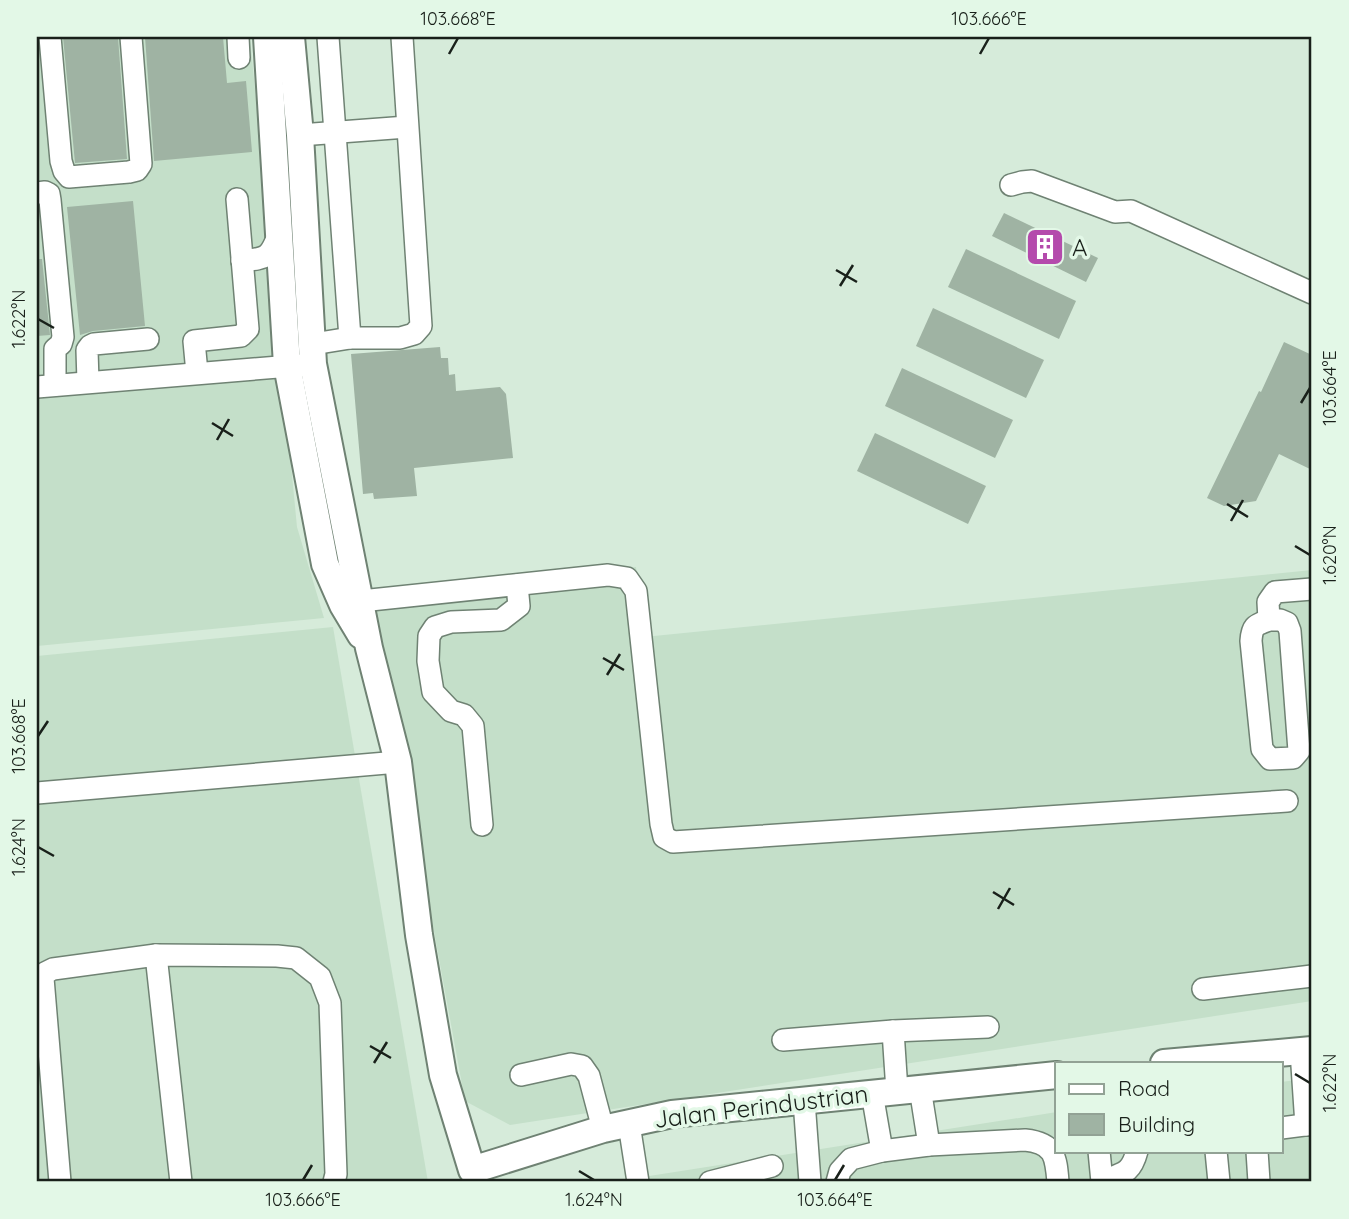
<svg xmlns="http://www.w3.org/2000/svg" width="1349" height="1219" viewBox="0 0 1349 1219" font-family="Quicksand,sans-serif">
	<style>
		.built { fill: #c4dfc9 }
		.building { fill: #9fb3a3 }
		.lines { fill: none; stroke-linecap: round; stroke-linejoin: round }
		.minor-casing { stroke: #6f8273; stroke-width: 24 }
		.major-casing { stroke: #6f8273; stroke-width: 30 }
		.minor { stroke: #fff; stroke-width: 21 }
		.major { stroke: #fff; stroke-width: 26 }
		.ticks { fill: none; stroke: #19201a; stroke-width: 2.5 }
		.labels { text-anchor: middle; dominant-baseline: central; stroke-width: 7; stroke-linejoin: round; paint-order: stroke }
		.poi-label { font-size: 24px; fill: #19201a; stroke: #e3f8e7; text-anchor: start }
		.street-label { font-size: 24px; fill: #19201a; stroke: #e3f8e7 }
		.neatline { fill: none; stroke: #19201a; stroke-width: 2.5 }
		.ticks-label { font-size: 18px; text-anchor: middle; fill: #19201a }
	</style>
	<rect width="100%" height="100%" fill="#d6ebda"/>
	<!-- built -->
	<g class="built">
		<polygon points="37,37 250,37 297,527 324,618 37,646"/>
		<polygon points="636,567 644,637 1312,570 1312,1001 510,1125 465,1101 373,598"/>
		<polygon points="333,627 428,1182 37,1182 37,656"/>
		<polygon points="1312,1078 1312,1182 611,1182 1057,1112 1057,1151 1281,1151 1281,1082"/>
	</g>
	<!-- building -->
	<g class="building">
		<polygon points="63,37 118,37 127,159 75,163"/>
		<polygon points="145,37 223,37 227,83 246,81 252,152 154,161"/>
		<polygon points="133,201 145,326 93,331 80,335 67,207"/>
		<polygon points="1004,213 1098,258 1086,282 992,236"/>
		<polygon points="966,249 1076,301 1059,339 948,287"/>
		<polygon points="37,259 42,259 50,335 37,336"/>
		<polygon points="933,308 1044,360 1026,398 916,346"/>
		<polygon points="1284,342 1312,355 1312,470 1279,454 1256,501 1224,506 1207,498 1259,391 1261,392"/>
		<polygon points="440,347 441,358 448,358 449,375 455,374 456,391 500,387 506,394 513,458 414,468 417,496 374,499 373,493 363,494 351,354"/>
		<polygon points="902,368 1013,420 995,458 885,406"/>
		<polygon points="875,433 986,486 968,524 857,471"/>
	</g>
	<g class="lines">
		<!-- minor casing -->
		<g class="minor-casing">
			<g id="minor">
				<polyline points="50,37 61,161 64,171 69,177 129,172 137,170 141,164 131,37"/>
				<polyline points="238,37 239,58"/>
				<polyline points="328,37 350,338"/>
				<polyline points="300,135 407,127"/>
				<polyline points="1011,185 1022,182 1032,181 1115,212 1131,211 1312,293"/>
				<polyline points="37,193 45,192 49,194 50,200 63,337 61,344 55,349 55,385"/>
				<path d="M 242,261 C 268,258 269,258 279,234"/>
				<polyline points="313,344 350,338 400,338 414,334 421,326 402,37"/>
				<polyline points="197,373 194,341 241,336 248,329 237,199"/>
				<polyline points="88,382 87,350 90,346 94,344 148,339"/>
				<polyline points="37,387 303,365"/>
				<polyline points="344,605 361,601 608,575 627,578 636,591 661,824 664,837 673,842 1287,801"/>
				<path d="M 1269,620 L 1280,620 L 1287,623 L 1290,631 L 1299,751 L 1293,758 L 1270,759 L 1262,749 L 1251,641 C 1252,625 1256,625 1269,620 Z"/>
				<polyline points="1269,620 1268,602 1275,592 1312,589"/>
				<polyline points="37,793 398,762"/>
				<polyline points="482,825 473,726 464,715 451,711 433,692 428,661 429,636 435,627 451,622 501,620 519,606 517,585"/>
				<polyline points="156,955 181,1182"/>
				<polyline points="1203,989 1312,976"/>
				<polyline points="893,1031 897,1091"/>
				<polyline points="783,1040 893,1031 988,1027"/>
				<polyline points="1301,1051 1306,1125"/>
				<polyline points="521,1075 571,1064 582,1066 589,1076 603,1129"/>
				<polyline points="920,1088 929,1145"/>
				<polyline points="872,1093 882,1151"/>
				<polyline points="804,1101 810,1182"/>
				<polyline points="629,1124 638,1182"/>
				<polyline points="1281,1128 1312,1124"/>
				<polyline points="1099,1151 1102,1182"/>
				<polyline points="1216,1151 1219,1182"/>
				<polyline points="1257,1151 1259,1182"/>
				<path d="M 1102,1181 C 1123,1173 1131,1174 1137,1151"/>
				<polyline points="60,1182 43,978 45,973 53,969 156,955 277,956 296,958 320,977 330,1003 336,1174 334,1182"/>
				<polyline points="710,1182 772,1166"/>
				<path d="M 837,1182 L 840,1171 L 851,1159 L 882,1151 L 929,1145 L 1025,1140 C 1055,1143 1056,1157 1058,1182"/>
			</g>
		</g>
		<!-- major casing -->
		<g class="major-casing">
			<g id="major">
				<polyline points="267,37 287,365 325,564 343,605 361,635"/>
				<polyline points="291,37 300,135 313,364 369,648 398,762 419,935 443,1075 472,1170 603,1129 672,1114 1057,1075"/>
				<polyline points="1164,1063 1312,1050"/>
			</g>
		</g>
		<!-- minor -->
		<use href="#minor" class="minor"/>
		<!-- major -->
		<use href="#major" class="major"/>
	</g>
	<!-- ticks -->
	<path class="ticks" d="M 449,54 L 458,38M 980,54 L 989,38M 836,270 L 857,282M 840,286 L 853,265M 38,319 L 54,328M 1301,403 L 1310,388M 212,423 L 233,436M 217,440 L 229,419M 1227,504 L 1248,517M 1231,521 L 1243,500M 1295,546 L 1310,555M 603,658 L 624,670M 607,675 L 620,654M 38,736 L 48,721M 38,847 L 54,856M 993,892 L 1014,905M 998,909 L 1010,888M 370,1046 L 391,1058M 374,1063 L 387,1042M 1295,1074 L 1310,1083M 579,1171 L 594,1180M 303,1180 L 312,1165M 835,1180 L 844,1165"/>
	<!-- icons -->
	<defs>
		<g id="building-square" transform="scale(2.0125)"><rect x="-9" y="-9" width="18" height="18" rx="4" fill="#b44aac" stroke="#e3f8e7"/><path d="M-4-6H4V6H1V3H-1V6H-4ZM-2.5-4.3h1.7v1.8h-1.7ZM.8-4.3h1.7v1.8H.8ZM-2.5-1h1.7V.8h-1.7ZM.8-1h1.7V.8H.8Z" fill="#fff"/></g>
	</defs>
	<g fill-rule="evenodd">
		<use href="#building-square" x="1045" y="247"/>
	</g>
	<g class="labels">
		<!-- poi labels -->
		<g class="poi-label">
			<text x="1072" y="247">A</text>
		</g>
		<!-- street labels -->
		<g class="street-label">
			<text transform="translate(761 1106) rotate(-7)">Jalan Perindustrian</text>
		</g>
	</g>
	<!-- border -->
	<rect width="1349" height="1219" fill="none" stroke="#e3f8e7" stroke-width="77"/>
	<!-- legend -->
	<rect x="1055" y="1062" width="228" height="91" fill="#e3f8e7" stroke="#92a295" stroke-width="2"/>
	<rect x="1069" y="1084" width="35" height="10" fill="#ffffff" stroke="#92a295" stroke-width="2"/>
	<text x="1118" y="1096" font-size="21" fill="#19201a">Road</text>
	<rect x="1069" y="1114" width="35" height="21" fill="#9fb3a3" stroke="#92a295" stroke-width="2"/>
	<text x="1118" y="1132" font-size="21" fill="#19201a">Building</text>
	<rect x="38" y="38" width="1272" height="1142" class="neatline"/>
	<g class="ticks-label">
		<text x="458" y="25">103.668°E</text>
		<text x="989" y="25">103.666°E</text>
		<text transform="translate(19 319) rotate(-90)" y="6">1.622°N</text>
		<text transform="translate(1330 388) rotate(-90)" y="6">103.664°E</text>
		<text transform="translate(1330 555) rotate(-90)" y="6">1.620°N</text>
		<text transform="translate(19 736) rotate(-90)" y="6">103.668°E</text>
		<text transform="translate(19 847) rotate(-90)" y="6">1.624°N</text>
		<text transform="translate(1330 1083) rotate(-90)" y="6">1.622°N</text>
		<text x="303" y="1206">103.666°E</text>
		<text x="594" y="1206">1.624°N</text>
		<text x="835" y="1206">103.664°E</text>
	</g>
</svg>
